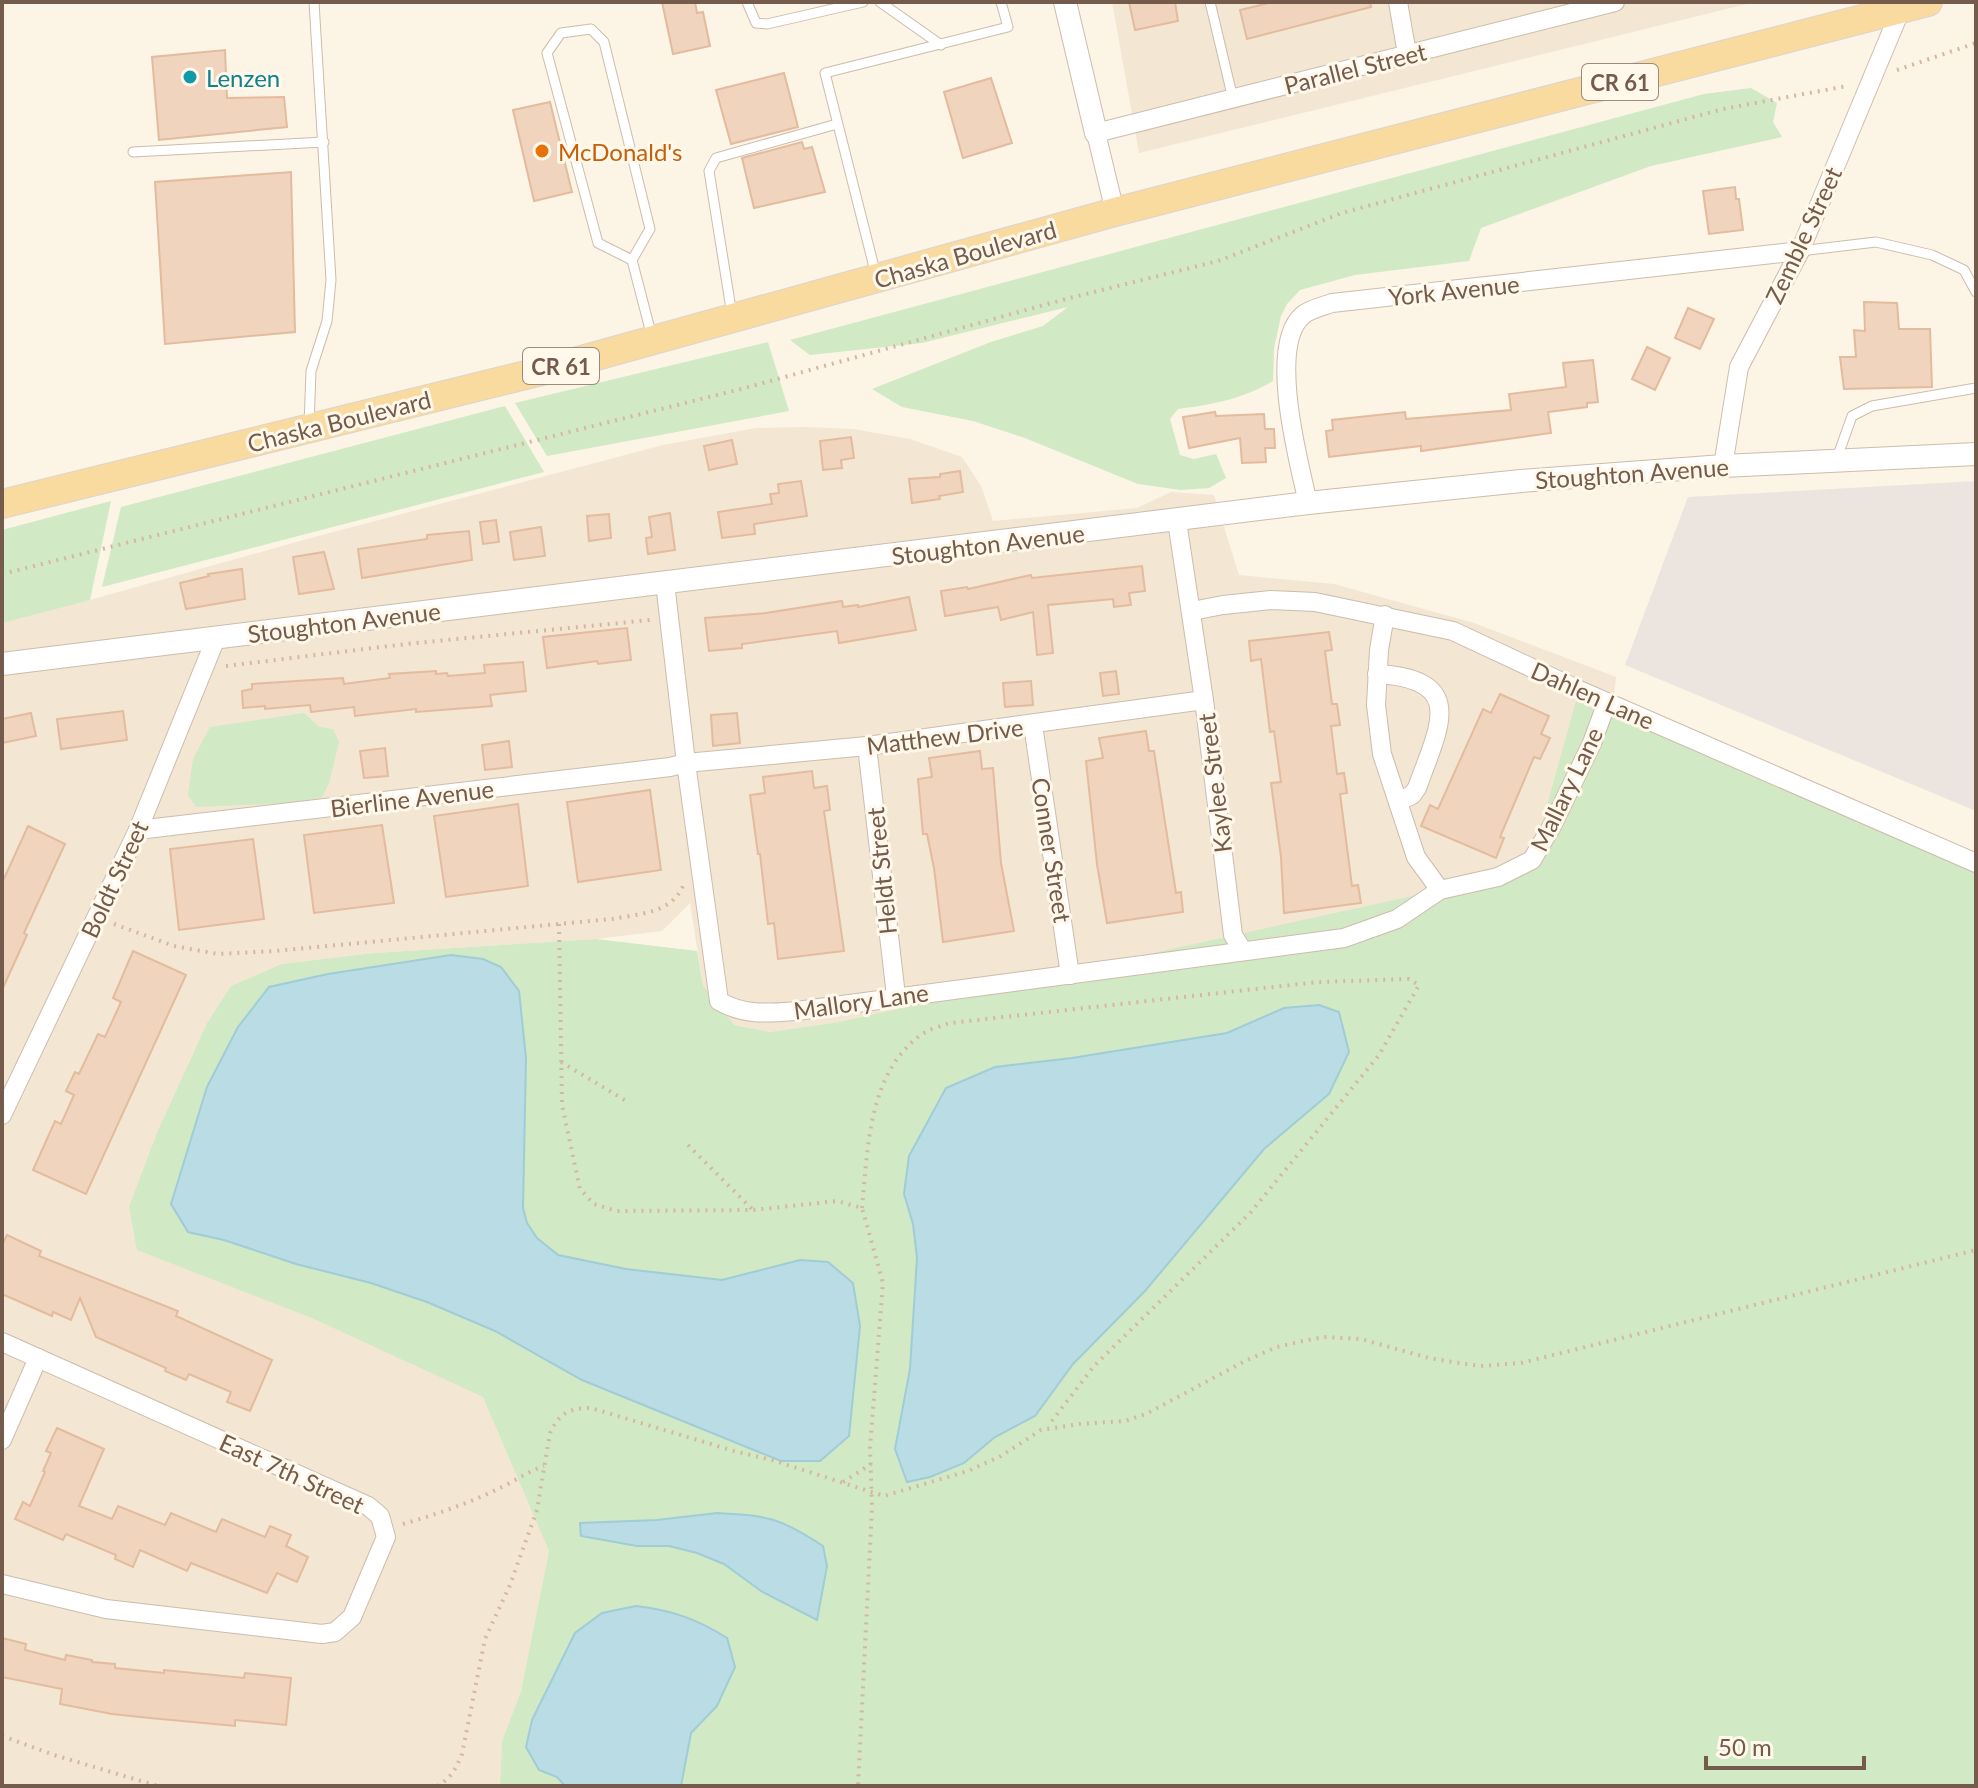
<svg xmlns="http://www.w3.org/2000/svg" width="1978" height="1788" viewBox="0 0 1978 1788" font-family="Lato,sans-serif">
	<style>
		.residential { fill: #f3e6d3 }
		.industrial { fill: #ece5df }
		.green { fill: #d1e9c4 }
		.water { fill: #badde5; stroke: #a0ccd6; stroke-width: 2 }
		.building { fill: #f0d4bd; stroke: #e3bb9e; stroke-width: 2 }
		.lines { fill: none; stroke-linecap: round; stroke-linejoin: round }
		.service-casing { stroke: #cdbcac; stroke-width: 11 }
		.minor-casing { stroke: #cdbcac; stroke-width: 20 }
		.tertiary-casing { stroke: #cdbcac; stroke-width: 24 }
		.primary-casing { stroke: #dbd4d0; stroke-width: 30 }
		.path { stroke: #d5b7a0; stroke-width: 4; stroke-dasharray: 2 6; stroke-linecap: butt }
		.service { stroke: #fff; stroke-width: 9 }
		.minor { stroke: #fff; stroke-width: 18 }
		.tertiary { stroke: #fff; stroke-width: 22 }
		.primary { stroke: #f9db9f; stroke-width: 28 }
		.culture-dot { fill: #0f9aa8; stroke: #fff8eb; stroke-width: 3 }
		.food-dot { fill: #e8710a; stroke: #fff8eb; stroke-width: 3 }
		.labels { text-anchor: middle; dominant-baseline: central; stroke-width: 6; stroke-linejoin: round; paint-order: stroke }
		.shield { fill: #fff8eb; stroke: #9e8a7b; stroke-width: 2 }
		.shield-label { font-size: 22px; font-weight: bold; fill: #745b4b }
		.street-label { font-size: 24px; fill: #745b4b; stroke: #fff8eb }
		.culture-label { font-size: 24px; fill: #0d838f; stroke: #fff8eb; text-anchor: start }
		.food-label { font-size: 24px; fill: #c56008; stroke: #fff8eb; text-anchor: start }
	</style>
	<rect width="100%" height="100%" fill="#fcf4e5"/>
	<!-- residential -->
	<g class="residential">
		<polygon points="1112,2 1755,2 1139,153"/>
		<polygon points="805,427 853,429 910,439 962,457 981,486 993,521 1137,508 1171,492 1214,495 1239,575 1334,584 1474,623 1616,677 1608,768 1560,876 839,1022 770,1032 734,1025 710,1010 703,986 690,903 662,931 596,939 374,953 281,964 231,986 207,1023 159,1128 260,1295 413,1361 483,1397 516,1449 549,1551 521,1691 502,1741 500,1786 2,1786 2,619 90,600 307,539 663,445 756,428"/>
	</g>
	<!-- industrial -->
	<polygon class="industrial" points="1976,481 1976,811 1625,665 1688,497"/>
	<!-- green -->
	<g class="green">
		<path d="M 1751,88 L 1777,103 L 1773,122 L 1782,137 L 1651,166 L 1481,228 L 1469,261 L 1355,275 L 1300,290 L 1287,304 L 1281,316 L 1274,348 L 1273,381 C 1244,399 1211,405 1178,409 L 1170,419 L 1180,455 L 1194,459 L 1216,454 L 1226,478 L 1209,488 L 1181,490 L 1138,484 L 1025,438 L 973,421 L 902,407 L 872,389 L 991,342 L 1043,326 L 1068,307 L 922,343 L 810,355 L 790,340 L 1704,94 Z"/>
		<polygon points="768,342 789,411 547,456 515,403"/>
		<polygon points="505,406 544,472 102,587 121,507"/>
		<polygon points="111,501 90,600 2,623 2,530"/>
		<polygon points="1579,690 1976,873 1976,1786 500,1786 502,1741 521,1691 549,1551 483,1397 312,1318 137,1250 129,1207 159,1128 207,1023 231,986 281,964 374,953 596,939 697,951 703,986 734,1025 770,1032 839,1022 1440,890 1532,860"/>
		<polygon points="304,713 319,727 333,729 339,742 329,783 322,797 295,803 196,807 188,795 193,759 210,727"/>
	</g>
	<!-- water -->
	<g class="water">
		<polygon points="451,955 483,959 501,967 519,991 526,1058 523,1208 527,1223 537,1238 558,1255 626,1269 722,1280 800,1260 828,1262 853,1283 860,1326 849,1436 820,1461 781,1461 582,1380 495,1331 427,1302 371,1283 296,1264 224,1240 188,1232 171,1204 207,1087 238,1027 269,987 328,974"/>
		<polygon points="1319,1005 1339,1012 1349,1052 1329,1094 1264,1149 1145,1291 1073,1364 1035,1416 995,1437 964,1463 930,1477 907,1482 895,1449 910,1369 917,1258 913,1224 904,1194 909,1156 946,1088 995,1067 1072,1058 1227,1033 1284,1008"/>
		<path d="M 717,1513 C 768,1516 779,1517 823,1546 L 827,1566 L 817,1620 L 761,1591 L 724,1564 L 697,1553 L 669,1546 L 637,1546 L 581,1536 L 580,1523 L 657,1520 Z"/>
		<path d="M 636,1606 C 671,1610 697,1619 727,1638 L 735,1667 L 717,1706 L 691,1733 L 681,1786 L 565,1786 L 557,1777 L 539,1770 L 526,1747 L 532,1720 L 575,1633 L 602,1613 Z"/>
	</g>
	<!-- building -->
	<g class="building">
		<polygon points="662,2 695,2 697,13 703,12 710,46 673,54"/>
		<polygon points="1129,2 1175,2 1178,21 1135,30"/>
		<polygon points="1273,2 1370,2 1371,7 1247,39 1240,10"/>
		<polygon points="225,50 227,98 284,97 287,127 159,140 152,57"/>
		<polygon points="784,73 798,127 731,144 716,90"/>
		<polygon points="991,78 1012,143 963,158 944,92"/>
		<polygon points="550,102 572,192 534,201 513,110"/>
		<polygon points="802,142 804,149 812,147 825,192 754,208 742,158"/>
		<polygon points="291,172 295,332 165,344 155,182"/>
		<polygon points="1735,187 1736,199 1739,199 1743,230 1709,234 1703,191"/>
		<polygon points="1864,302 1897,303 1899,329 1930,329 1932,387 1844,389 1840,357 1856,357 1854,330 1865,331"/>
		<polygon points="1688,308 1714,319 1700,349 1675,338"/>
		<polygon points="1647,347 1670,358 1655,390 1632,379"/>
		<polygon points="1593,360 1598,402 1587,403 1587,407 1548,412 1551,433 1421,451 1421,446 1329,457 1326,431 1333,430 1332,420 1405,412 1406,419 1511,410 1509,394 1566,387 1563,363"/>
		<polygon points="1215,412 1216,416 1264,414 1265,429 1274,429 1275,448 1265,448 1266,462 1242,463 1240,438 1189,448 1183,417"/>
		<polygon points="851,437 854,458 841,460 842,468 823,470 820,441"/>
		<polygon points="732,440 737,464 709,470 704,446"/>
		<polygon points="960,471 963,492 939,496 940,499 912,503 909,479 940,477 940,474"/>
		<polygon points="801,481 807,516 754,524 755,534 722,538 718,512 772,504 770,494 779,493 778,484"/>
		<polygon points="670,513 675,550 648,554 646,538 652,537 649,517"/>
		<polygon points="609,514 611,538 589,541 587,516"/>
		<polygon points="496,520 499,542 483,544 480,522"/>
		<polygon points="541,527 545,556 514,560 510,532"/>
		<polygon points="469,531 472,560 362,578 358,549 427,539 427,535"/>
		<polygon points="324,552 334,589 299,594 293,557"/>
		<polygon points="1142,566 1145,591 1129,593 1131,605 1114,607 1113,599 1048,605 1053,653 1037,655 1033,612 1001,620 998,607 945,616 941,591 967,587 968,589 1031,575 1032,578"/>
		<polygon points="242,569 245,599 186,609 180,583 209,576 208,574"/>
		<polygon points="909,597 916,630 839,643 837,631 742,644 742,648 709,651 705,618 766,613 842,601 843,607 858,605 858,607"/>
		<polygon points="627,628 631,660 598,664 597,661 547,668 543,637"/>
		<polygon points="1329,632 1332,650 1325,651 1332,704 1337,704 1340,725 1331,726 1337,774 1344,773 1347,793 1340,794 1352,886 1358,885 1361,903 1284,913 1281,857 1271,783 1281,782 1274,731 1270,732 1261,659 1251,661 1249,641"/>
		<polygon points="523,662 526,691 490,695 492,706 416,712 416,709 355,716 354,707 311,712 310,705 265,709 265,706 243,708 242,691 252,689 252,684 343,678 344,684 390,678 389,674 436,671 436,674 447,673 448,676 485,673 484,665"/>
		<polygon points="1116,671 1119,694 1103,696 1100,673"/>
		<polygon points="1031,681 1033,705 1005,707 1003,683"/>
		<polygon points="1500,694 1549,716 1541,734 1550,738 1540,759 1534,757 1500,837 1504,838 1496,858 1421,826 1430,805 1438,809 1483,709 1491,713"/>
		<polygon points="123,711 127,740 61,749 57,719"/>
		<polygon points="31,713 36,736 2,743 2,719"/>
		<polygon points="737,713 740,743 713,746 711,715"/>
		<polygon points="1146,731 1149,751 1154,751 1176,893 1181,892 1183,912 1107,923 1097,864 1086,761 1103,758 1099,738"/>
		<polygon points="509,741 512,767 485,770 482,745"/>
		<polygon points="385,748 388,776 364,778 360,751"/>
		<polygon points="980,751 982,769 993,768 1001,863 1014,931 943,942 934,868 927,834 923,834 918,779 932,777 929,758"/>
		<polygon points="812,771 814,788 827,786 830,810 824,811 844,951 778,959 774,923 768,924 760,854 758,854 750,795 765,793 763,777"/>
		<polygon points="650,790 661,870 578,882 567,802"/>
		<polygon points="518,804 528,886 446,897 434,816"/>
		<polygon points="382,825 394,903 314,913 304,835"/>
		<polygon points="28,826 65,844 24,933 27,935 2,990 2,883"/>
		<polygon points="253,839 264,919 179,930 170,849"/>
		<polygon points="133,951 186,975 86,1194 33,1170 55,1121 61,1124 74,1095 66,1091 75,1072 79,1074 98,1034 105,1037 121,1002 113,998"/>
		<polygon points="7,1235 41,1251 39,1256 178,1311 176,1316 272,1360 250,1411 227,1402 231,1392 189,1374 186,1380 165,1371 166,1368 96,1337 80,1298 71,1320 53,1312 52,1316 2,1294 2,1245"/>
		<polygon points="57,1428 104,1449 79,1506 112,1519 118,1506 165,1525 171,1513 216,1532 222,1519 265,1537 270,1526 291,1535 286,1546 308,1557 297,1582 277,1573 267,1593 191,1563 187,1571 140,1550 133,1567 115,1559 116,1555 66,1534 63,1540 15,1519 23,1502 30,1506 45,1472 43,1471 51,1453 46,1451"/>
		<polygon points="2,1638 26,1644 25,1650 65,1660 66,1655 92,1660 92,1662 115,1664 115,1668 164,1673 164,1670 244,1678 245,1673 291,1678 286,1725 235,1720 235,1726 150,1718 112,1714 60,1704 62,1689 2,1677"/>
	</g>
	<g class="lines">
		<!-- service casing -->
		<g class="service-casing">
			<g id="service">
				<polyline points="747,2 756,23 767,24 863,2"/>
				<polyline points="880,2 941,45"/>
				<polyline points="1210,2 1233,99"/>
				<polyline points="133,152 324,142"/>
				<polyline points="1800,251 1876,242 1932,255 1964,270 1976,292"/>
				<polyline points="632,260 650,229 604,42 591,29 561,33 547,53 598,243 632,260 652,337"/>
				<polyline points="876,275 825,73 1008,27 1001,2"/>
				<polyline points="732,315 709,171 716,158 837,124"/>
				<polyline points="309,425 311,371 327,321 331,280 314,2"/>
				<polyline points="1837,458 1852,416 1872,406 1976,388"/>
			</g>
		</g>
		<!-- minor casing -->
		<g class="minor-casing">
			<g id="minor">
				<polyline points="1398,2 1407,54"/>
				<polyline points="1115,212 1096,133 1615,2"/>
				<polyline points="1723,466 1739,367 1800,251 1901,9"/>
				<path d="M 1308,503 C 1299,463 1267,345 1303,315 C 1310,309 1324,306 1332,303 L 1800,251"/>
				<polyline points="1177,521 1204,700 1233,935 1243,951"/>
				<path d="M 665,583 L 686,763 L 719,1001 C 744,1016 769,1013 797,1011 L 1344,938 L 1397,919 L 1440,890 L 1498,877 L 1532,860 L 1553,824 L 1592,743 L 1607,702"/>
				<polyline points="1192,611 1223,605 1271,600 1315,602 1453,631 1579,690 1976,863"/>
				<polyline points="1385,615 1379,650 1376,705 1382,754 1416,857 1440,890"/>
				<path d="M 1377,674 C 1468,679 1439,727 1417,788 L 1412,795 L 1399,801"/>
				<polyline points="1033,725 1070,975"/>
				<polyline points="867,746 896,996"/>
				<polyline points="138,830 670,767 686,763 867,746 1204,700"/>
				<polyline points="2,1115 138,830 216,638"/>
				<polyline points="2,1342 368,1506 380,1516 386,1537 352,1617 335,1632 322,1634 106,1609 2,1584"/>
				<polyline points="2,1440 38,1358"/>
			</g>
		</g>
		<!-- tertiary casing -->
		<g class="tertiary-casing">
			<g id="tertiary">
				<polyline points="1065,2 1096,133"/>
				<polyline points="2,664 1308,503 1521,481 1723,466 1976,454"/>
			</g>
		</g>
		<!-- primary casing -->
		<g class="primary-casing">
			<polyline id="primary" points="2,504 542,371 1115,212 1928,2"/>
		</g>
		<!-- path -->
		<g class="path">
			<polyline points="1897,70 1976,43"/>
			<polyline points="2,574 745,388 1062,300 1218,261 1342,213 1723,109 1847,86"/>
			<polyline points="226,666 406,644 650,620"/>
			<path d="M 114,924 L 174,946 L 218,954 L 274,951 L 612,919 C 637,914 671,914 683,886"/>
			<polyline points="559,924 562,1105 580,1189 594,1204 616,1211 753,1210 837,1201 862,1208 883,1283 870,1448 872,1507 858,1786"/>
			<polyline points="561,1062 628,1102"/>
			<polyline points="688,1145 753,1210"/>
			<path d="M 862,1208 C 868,1148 868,1073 921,1035 C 929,1029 941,1026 950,1023 L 1318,982 L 1409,979 L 1419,985 L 1379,1055 L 1251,1212 L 1094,1366 L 1048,1426"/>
			<polyline points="843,1482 871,1464"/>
			<path d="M 403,1524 C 438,1514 472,1502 504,1486 C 518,1479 529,1471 544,1466"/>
			<polyline points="2,1736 54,1755 158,1786"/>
			<path d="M 437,1786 C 451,1779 456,1768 462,1754 L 485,1639 L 510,1585 L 537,1510 L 550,1433 C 559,1413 570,1408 591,1408 L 734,1451 L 772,1460 L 884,1496 L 968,1471 L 1001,1456 L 1041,1430 L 1079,1424 L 1125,1421 L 1146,1414 L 1245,1361 L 1277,1347 L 1303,1341 L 1324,1337 L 1361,1339 L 1429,1358 L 1465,1364 L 1481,1366 L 1521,1363 L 1976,1250"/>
		</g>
		<!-- service -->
		<use href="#service" class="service"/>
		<!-- minor -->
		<use href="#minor" class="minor"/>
		<!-- tertiary -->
		<use href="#tertiary" class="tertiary"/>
		<!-- primary -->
		<use href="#primary" class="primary"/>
	</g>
	<!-- markers -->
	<circle class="culture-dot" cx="190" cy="77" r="8"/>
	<circle class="food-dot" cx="542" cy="151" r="8"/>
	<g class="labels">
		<!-- shield labels -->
		<g class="shield">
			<rect x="1582" y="64" width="76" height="36" rx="6"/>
			<rect x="523" y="348" width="76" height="36" rx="6"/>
		</g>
		<g class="shield-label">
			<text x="1620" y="82">CR 61</text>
			<text x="561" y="366">CR 61</text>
		</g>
		<!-- street labels -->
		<g class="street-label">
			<text transform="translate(1355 68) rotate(-14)">Parallel Street</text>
			<text transform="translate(1803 235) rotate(-65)">Zemble Street</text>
			<text transform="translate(965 254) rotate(-16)">Chaska Boulevard</text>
			<text transform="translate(1454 290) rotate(-6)">York Avenue</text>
			<text transform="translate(339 421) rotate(-14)">Chaska Boulevard</text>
			<text transform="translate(1632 473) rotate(-4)">Stoughton Avenue</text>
			<text transform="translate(988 544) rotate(-7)">Stoughton Avenue</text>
			<text transform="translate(344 622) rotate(-7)">Stoughton Avenue</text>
			<text transform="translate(1593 695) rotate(24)">Dahlen Lane</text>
			<text transform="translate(945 736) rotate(-7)">Matthew Drive</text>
			<text transform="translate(1214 783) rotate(-97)">Kaylee Street</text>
			<text transform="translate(1566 789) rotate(-64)">Mallary Lane</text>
			<text transform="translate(412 798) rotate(-7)">Bierline Avenue</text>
			<text transform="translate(1052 850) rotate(81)">Conner Street</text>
			<text transform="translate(881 871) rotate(-96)">Heldt Street</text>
			<text transform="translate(114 879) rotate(-65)">Boldt Street</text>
			<text transform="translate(861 1001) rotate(-8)">Mallory Lane</text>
			<text transform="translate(292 1473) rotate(25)">East 7th Street</text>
		</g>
		<!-- culture labels -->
		<g class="culture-label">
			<text x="206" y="77">Lenzen</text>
		</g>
		<!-- food labels -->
		<g class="food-label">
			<text x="558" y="151">McDonald's</text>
		</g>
	</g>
	<!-- border -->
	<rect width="1978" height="1788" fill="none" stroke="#745b4b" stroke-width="8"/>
	<!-- scale -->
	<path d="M1706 1756v12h158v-12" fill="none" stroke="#745b4b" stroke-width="4"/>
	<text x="1718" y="1756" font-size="24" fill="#745b4b" stroke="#fff8eb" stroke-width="6" paint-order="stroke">50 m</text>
</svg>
